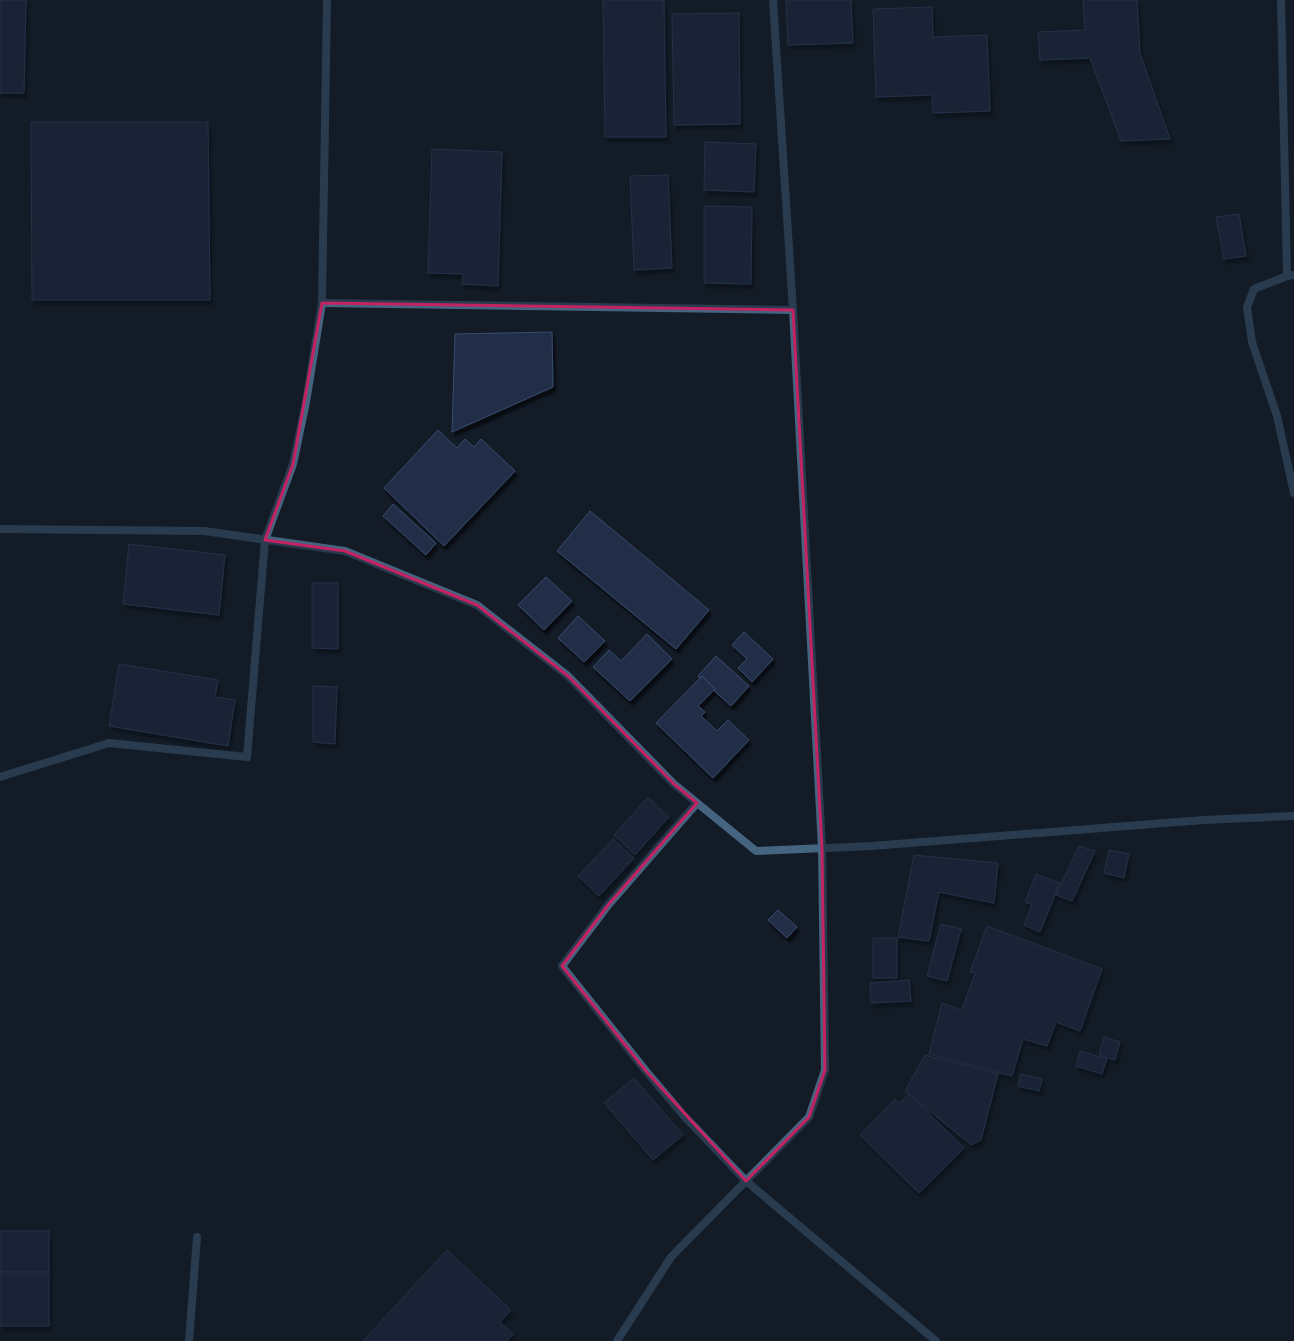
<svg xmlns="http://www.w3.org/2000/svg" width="1294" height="1341" viewBox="0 0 1294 1341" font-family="'Fira Sans Condensed',sans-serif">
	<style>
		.building { fill: #222f46; stroke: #374c6f; filter: url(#shadow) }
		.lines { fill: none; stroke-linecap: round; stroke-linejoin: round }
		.minor { stroke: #456480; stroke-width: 8 }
		.marked { fill: none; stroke: #c32363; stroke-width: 3; stroke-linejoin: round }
	</style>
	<defs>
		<filter id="shadow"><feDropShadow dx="2.5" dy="4.5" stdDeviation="1" flood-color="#0009"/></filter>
	</defs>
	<rect width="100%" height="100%" fill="#131b27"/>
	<!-- building -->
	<g class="building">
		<polygon points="0,0 26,0 24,93 0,93"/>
		<polygon points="603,0 664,0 666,137 605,137"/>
		<polygon points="786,0 851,0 853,43 788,45"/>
		<polygon points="1083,0 1137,0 1140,53 1170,139 1121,141 1090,58 1040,60 1038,32 1085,30"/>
		<polygon points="932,7 933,37 987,35 990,111 933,113 932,95 876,97 873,9"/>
		<polygon points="739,13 740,124 674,125 672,14"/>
		<polygon points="31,122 208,122 210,300 32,300"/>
		<polygon points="705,142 756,144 754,192 704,190"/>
		<polygon points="432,149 502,152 498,286 462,284 463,274 428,273"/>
		<polygon points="668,175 672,268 634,270 630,176"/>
		<polygon points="704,206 752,207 751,284 704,283"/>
		<polygon points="1239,214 1246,256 1224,259 1216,217"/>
		<polygon points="552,332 553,387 452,432 455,334"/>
		<polygon points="438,430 457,448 465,439 474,447 481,439 515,471 444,546 384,488"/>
		<polygon points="393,504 436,543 426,555 383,516"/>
		<polygon points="590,511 709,610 676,649 557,551"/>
		<polygon points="129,544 225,555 219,615 123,604"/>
		<polygon points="546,577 572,601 544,630 518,605"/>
		<polygon points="312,583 338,583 338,649 312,648"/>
		<polygon points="578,616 605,641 584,662 558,638"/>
		<polygon points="744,632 773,659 752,682 738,668 747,659 732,645"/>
		<polygon points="647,634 672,659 630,701 593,667 609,650 621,661"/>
		<polygon points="716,656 749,686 731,706 698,676"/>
		<polygon points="119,664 218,680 215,697 235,700 228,746 109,726"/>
		<polygon points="702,676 715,689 698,706 705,712 701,716 717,731 728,720 749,740 713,778 656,723"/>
		<polygon points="313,686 337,687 335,744 313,742"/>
		<polygon points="648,797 669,817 635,855 614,835"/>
		<polygon points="613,839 634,858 599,896 578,876"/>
		<polygon points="1079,846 1095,851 1072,901 1056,895"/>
		<polygon points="1109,850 1129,854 1124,878 1104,873"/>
		<polygon points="914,855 998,863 994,903 939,892 929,941 898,937"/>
		<polygon points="1036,874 1060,883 1040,932 1024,925 1032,905 1025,902"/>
		<polygon points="778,910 797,927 787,938 768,920"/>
		<polygon points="941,924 961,929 947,981 927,976"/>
		<polygon points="987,926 1102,969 1080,1031 1056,1022 1047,1046 1023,1039 1012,1076 929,1054 942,1003 962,1010 975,973 970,972"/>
		<rect x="873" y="938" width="24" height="40"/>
		<polygon points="909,980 911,1001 871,1003 870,983"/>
		<polygon points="1104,1037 1120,1042 1115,1060 1099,1055"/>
		<polygon points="1080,1051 1107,1059 1102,1074 1076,1066"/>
		<polygon points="925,1055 998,1074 981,1140 971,1145 905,1091"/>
		<polygon points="1021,1074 1042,1079 1039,1091 1018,1086"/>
		<polygon points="634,1078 683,1135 653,1160 604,1103"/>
		<polygon points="909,1094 964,1148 919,1193 860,1135 895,1099 899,1103"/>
		<rect x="0" y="1231" width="49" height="41"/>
		<polygon points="447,1250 511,1310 500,1322 513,1334 507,1341 363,1341"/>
		<rect x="0" y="1274" width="49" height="52"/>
	</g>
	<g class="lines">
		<!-- minor -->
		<g class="minor">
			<polyline points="1281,0 1287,276"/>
			<polyline points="1294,275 1287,276 1254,289 1247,307 1252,342 1277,416 1294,493"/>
			<polyline points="322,303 793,310"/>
			<polyline points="0,529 204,531 345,551 477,605 568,676 674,784 756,851 872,846 1203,820 1294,816"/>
			<polyline points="0,777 109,743 247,757 265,540 293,464 306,402 322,303 327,0"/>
			<polyline points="697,803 609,904 562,966 646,1071 684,1116 746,1181 936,1341"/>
			<polyline points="189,1341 197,1237"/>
			<polyline points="617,1341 671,1257 809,1117 825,1070 822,848 793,310 773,0"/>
		</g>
	</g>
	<!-- marked area -->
	<path d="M0 0H1294V1341H0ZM 322,303 L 793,310 L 822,848 L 825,1070 L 809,1117 L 746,1181 L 646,1071 L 562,966 L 609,904 L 697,803 L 674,784 L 568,676 L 477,605 L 345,551 L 265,540 L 293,464 Z" fill="#131b27" fill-opacity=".55" fill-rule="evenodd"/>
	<path class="marked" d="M 322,303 L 793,310 L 822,848 L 825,1070 L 809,1117 L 746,1181 L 646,1071 L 562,966 L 609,904 L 697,803 L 674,784 L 568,676 L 477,605 L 345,551 L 265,540 L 293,464 Z"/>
</svg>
